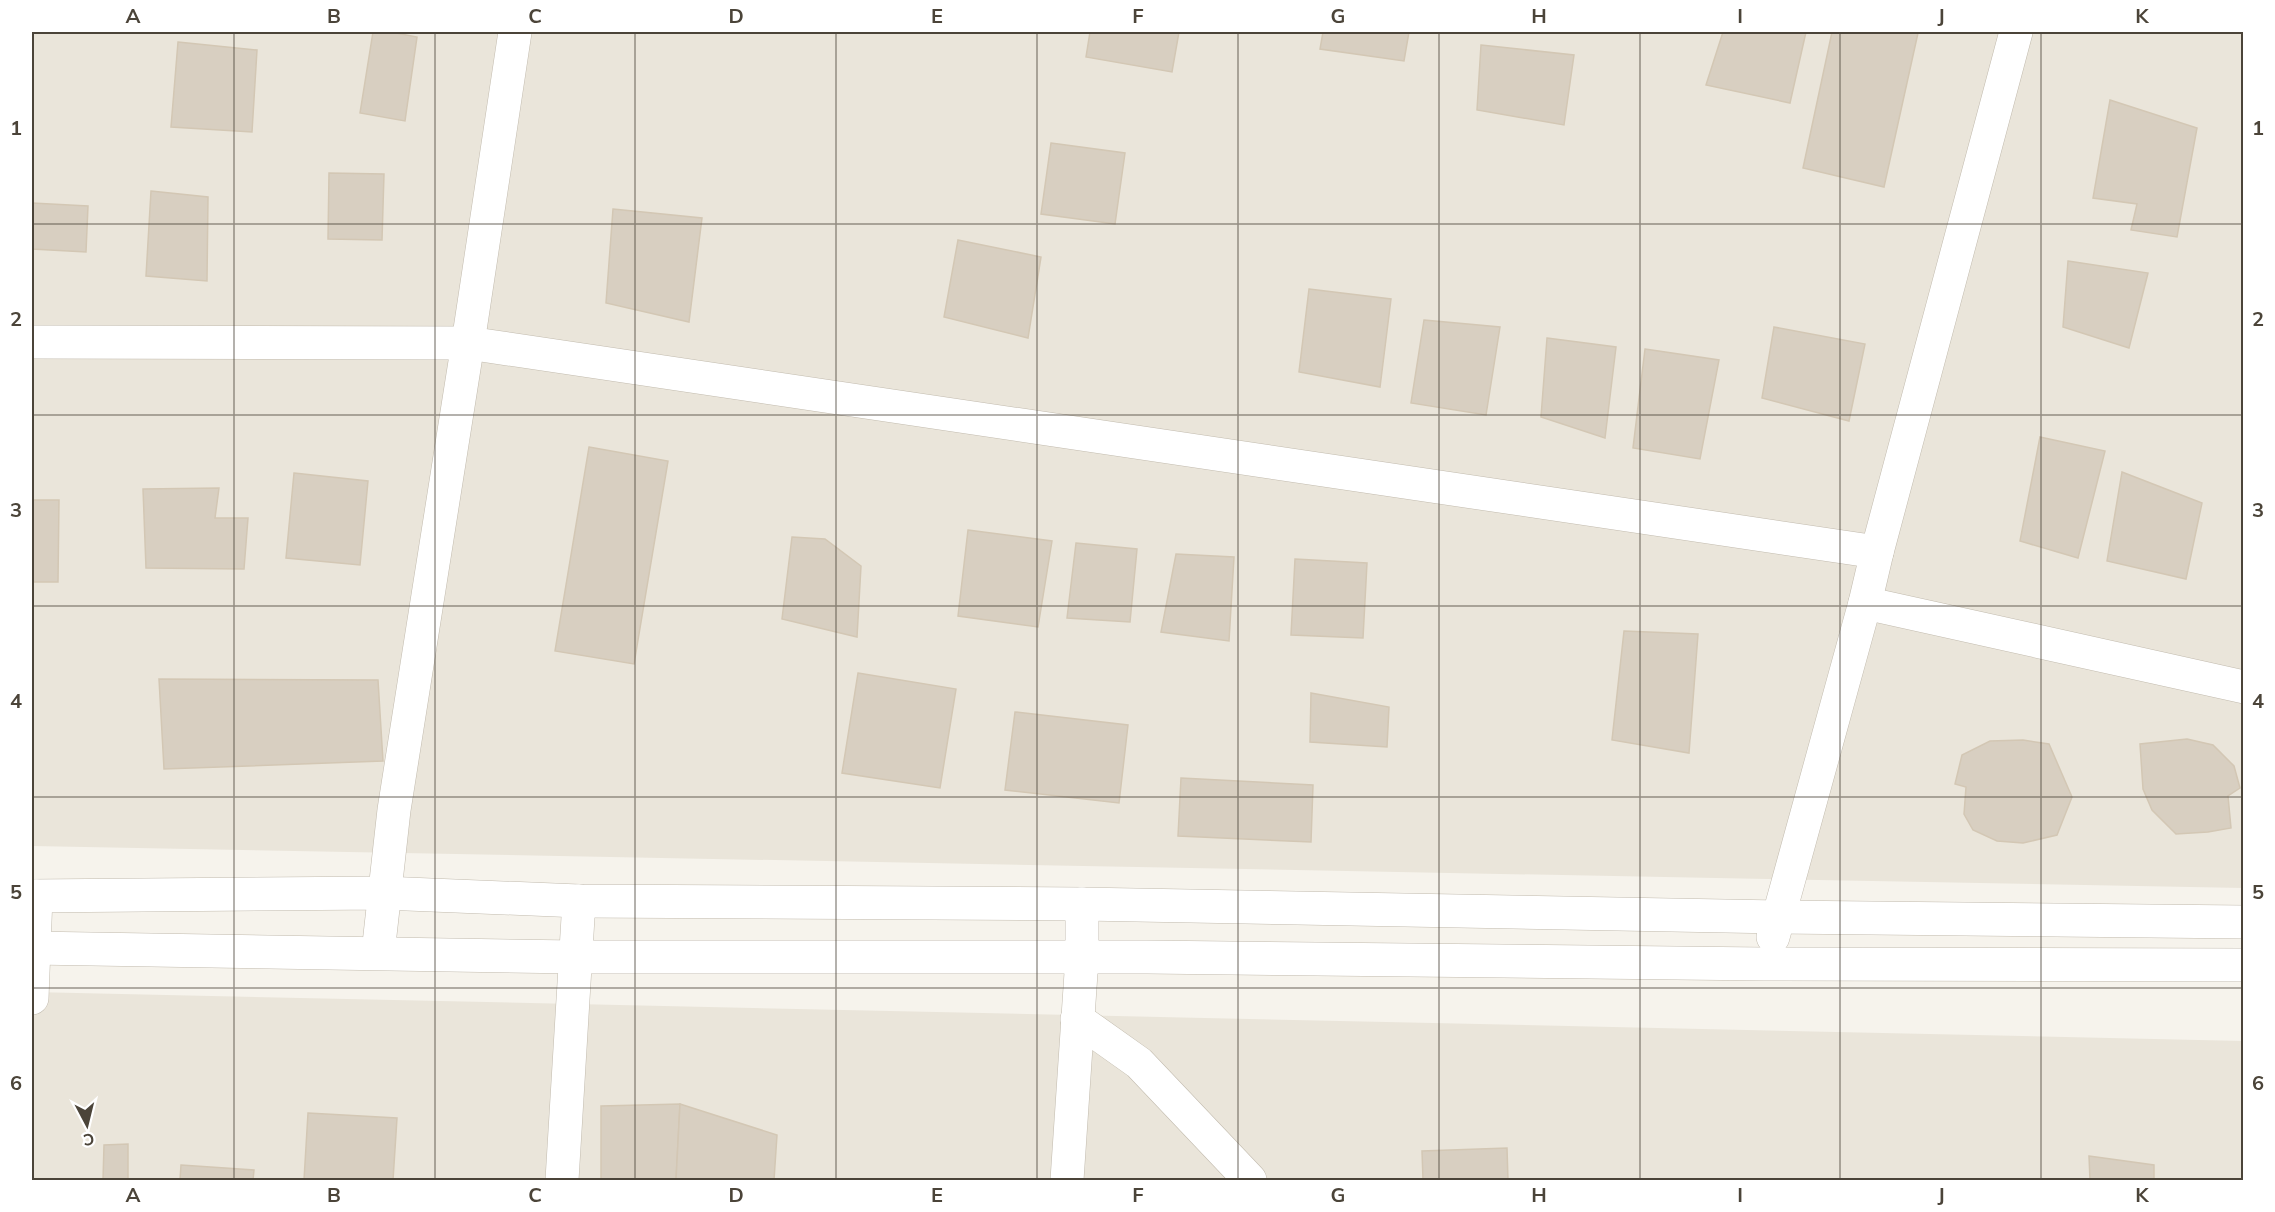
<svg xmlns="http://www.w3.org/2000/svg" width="2275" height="1212" viewBox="0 0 2275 1212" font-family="Mulish,sans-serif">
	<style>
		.residential { fill: #eae5da }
		.building { fill: #d8cfc1; stroke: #d3c7b4; stroke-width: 1.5 }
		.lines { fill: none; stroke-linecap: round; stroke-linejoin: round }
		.minor-casing { stroke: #c2bbae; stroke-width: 34 }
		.minor { stroke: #fff; stroke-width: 33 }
		.grid { fill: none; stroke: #4b4439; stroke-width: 1.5; stroke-opacity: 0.55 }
		.neatline { fill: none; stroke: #4b4439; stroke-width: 2 }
		.grid-label { font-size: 20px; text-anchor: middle; font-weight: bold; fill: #4b4439 }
	</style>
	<rect width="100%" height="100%" fill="#f6f3ec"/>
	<!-- residential -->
	<g class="residential">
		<polygon points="32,32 2243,32 2243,888 32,846"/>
		<polygon points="32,992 2243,1041 2243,1180 32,1180"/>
	</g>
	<!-- building -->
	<g class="building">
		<polygon points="373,32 391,32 417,37 405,121 360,113"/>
		<polygon points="1090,32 1179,32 1172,72 1086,57"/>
		<polygon points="1323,32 1409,32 1404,61 1320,49"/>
		<polygon points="1723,32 1806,32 1790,103 1706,85"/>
		<polygon points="1832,32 1918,33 1884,187 1803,168"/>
		<polygon points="178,42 257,50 252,132 171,127"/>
		<polygon points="1481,45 1574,55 1564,125 1477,110"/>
		<polygon points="2110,100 2197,128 2177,237 2131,230 2137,204 2093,198"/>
		<polygon points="1051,143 1125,153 1115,224 1041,214"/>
		<polygon points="329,173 384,174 382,240 328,239"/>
		<polygon points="151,191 208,197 207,281 146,276"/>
		<polygon points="32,203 88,206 86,252 32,249"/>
		<polygon points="613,209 702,218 689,322 606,303"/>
		<polygon points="958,240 1041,257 1028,338 944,317"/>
		<polygon points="2068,261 2148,273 2129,348 2063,327"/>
		<polygon points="1309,289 1391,299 1380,387 1299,372"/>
		<polygon points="1424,320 1500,327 1486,415 1411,403"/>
		<polygon points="1774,327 1865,344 1849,421 1762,398"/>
		<polygon points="1547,338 1616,347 1605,438 1541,417"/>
		<polygon points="1645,349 1719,360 1700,459 1633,448"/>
		<polygon points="2040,437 2105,451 2078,558 2020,541"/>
		<polygon points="589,447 668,461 634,664 555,651"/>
		<polygon points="2122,472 2202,503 2186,579 2107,561"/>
		<polygon points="294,473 368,481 360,565 286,558"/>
		<polygon points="219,488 215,518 248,518 244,569 146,568 143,489"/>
		<polygon points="32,500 59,500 58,582 32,582"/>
		<polygon points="968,530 1052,541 1038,627 958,616"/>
		<polygon points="792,537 825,539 861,566 857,637 782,619"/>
		<polygon points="1076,543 1137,549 1130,622 1067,618"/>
		<polygon points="1176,554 1234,557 1229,641 1161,632"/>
		<polygon points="1295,559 1367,563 1363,638 1291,635"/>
		<polygon points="1624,631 1698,634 1689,753 1612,740"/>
		<polygon points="858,673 956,689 940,788 842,773"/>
		<polygon points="159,679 378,680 383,761 164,769"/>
		<polygon points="1311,693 1389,707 1387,747 1310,742"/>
		<polygon points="1015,712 1128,725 1119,803 1005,790"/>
		<polygon points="2187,739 2213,745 2234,766 2240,788 2228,796 2231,828 2208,832 2176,834 2152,810 2143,789 2140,744"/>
		<polygon points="2023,740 2049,744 2072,797 2057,835 2023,843 1997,841 1973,830 1964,814 1966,787 1955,784 1962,755 1990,741"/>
		<polygon points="1181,778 1313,785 1311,842 1178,836"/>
		<polygon points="680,1104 676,1180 601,1180 601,1106"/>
		<polygon points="680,1104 777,1135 774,1180 676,1180"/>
		<polygon points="308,1113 397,1118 393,1180 304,1180"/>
		<polygon points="128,1144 128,1180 103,1180 104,1145"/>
		<polygon points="1507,1148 1508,1180 1423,1180 1422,1151"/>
		<polygon points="2089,1156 2154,1165 2154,1180 2090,1180"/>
		<polygon points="181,1165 254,1170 253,1180 180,1180"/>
	</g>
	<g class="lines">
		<!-- minor casing -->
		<g class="minor-casing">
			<g id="minor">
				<polyline points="32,342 468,343 1877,552"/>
				<polyline points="1865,603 2244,687"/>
				<polyline points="32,896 383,893 579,901 1082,904 1779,917 2244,922"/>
				<polyline points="1773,937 1865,603 1877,552 2016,32"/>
				<polyline points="32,948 575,957 1147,957 1764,964 2244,965"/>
				<polyline points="378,953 394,810 468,343 515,32"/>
				<polyline points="32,998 36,896"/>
				<polyline points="1077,1019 1139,1063 1250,1180"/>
				<polyline points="562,1180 579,901"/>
				<polyline points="1067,1180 1082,958 1082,904"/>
			</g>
		</g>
		<!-- minor -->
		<use href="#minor" class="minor"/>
	</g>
	<!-- grid -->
	<path class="grid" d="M 234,32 L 234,1180M 435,32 L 435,1180M 635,32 L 635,1180M 836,32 L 836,1180M 1037,32 L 1037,1180M 1238,32 L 1238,1180M 1439,32 L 1439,1180M 1640,32 L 1640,1180M 1840,32 L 1840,1180M 2041,32 L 2041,1180M 32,224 L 2244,224M 32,415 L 2244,415M 32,606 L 2244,606M 32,797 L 2244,797M 32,988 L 2244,988"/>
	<!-- border -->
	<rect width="2275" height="1212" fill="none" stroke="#ffffff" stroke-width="66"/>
	<!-- north arrow -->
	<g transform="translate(87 1125) rotate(173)" stroke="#ffffff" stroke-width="4.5" paint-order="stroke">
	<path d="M0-4.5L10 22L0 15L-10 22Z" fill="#4b4439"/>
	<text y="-9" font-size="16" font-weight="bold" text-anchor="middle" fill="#4b4439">С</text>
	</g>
	<rect x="33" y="33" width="2209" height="1146" class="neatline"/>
	<g class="grid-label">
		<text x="133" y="23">A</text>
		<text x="334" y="23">B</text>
		<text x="535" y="23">C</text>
		<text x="736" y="23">D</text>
		<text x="937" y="23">E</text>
		<text x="1138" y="23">F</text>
		<text x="1338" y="23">G</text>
		<text x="1539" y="23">H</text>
		<text x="1740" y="23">I</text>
		<text x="1941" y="23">J</text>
		<text x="2142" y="23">K</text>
		<text x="16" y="135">1</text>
		<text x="2258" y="135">1</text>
		<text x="16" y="326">2</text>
		<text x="2258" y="326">2</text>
		<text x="16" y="517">3</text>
		<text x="2258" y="517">3</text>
		<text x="16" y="708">4</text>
		<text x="2258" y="708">4</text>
		<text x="16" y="899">5</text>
		<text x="2258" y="899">5</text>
		<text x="16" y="1090">6</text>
		<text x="2258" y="1090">6</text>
		<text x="133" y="1202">A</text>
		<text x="334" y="1202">B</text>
		<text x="535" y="1202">C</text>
		<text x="736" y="1202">D</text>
		<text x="937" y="1202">E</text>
		<text x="1138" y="1202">F</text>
		<text x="1338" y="1202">G</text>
		<text x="1539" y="1202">H</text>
		<text x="1740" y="1202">I</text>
		<text x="1941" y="1202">J</text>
		<text x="2142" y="1202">K</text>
	</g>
</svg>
